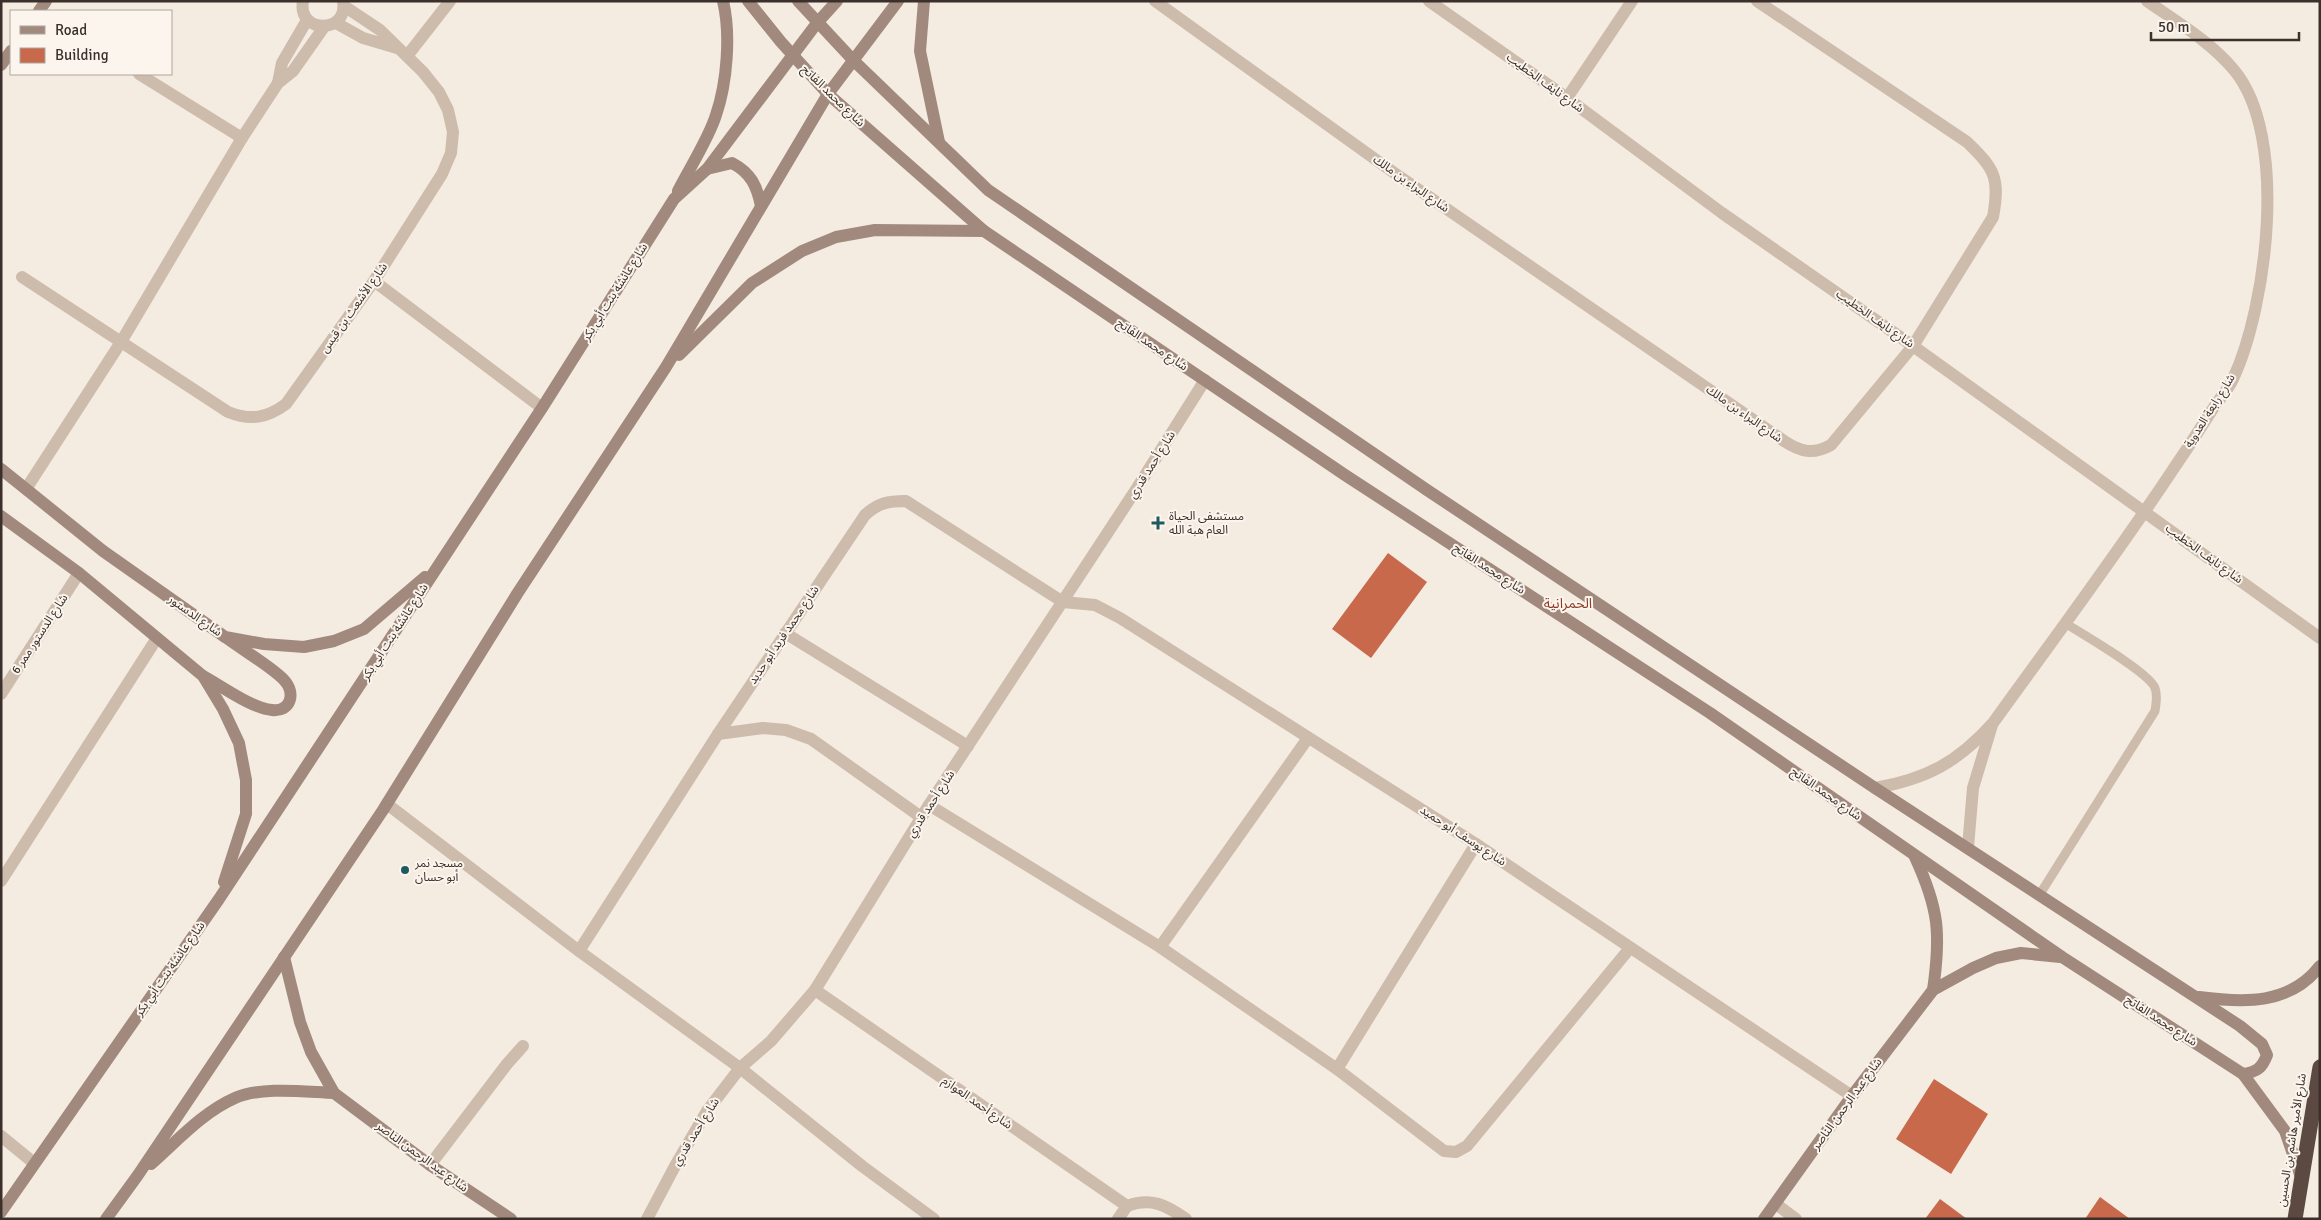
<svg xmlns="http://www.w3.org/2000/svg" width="2321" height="1220" viewBox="0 0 2321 1220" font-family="Signika,'Noto Sans Arabic',sans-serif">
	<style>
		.building { fill: #c8694b }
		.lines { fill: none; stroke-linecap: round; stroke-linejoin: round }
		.lane { stroke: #cdbbac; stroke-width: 9 }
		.street { stroke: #cdbbac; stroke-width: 12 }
		.secondary { stroke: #a18a7d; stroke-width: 12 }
		.highway { stroke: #5c4a42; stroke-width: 15 }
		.poi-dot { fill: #1f5a5e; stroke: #fbf5ee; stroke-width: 2 }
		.labels { text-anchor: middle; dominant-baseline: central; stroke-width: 4; stroke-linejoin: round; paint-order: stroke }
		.street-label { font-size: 12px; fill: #3b302b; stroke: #fbf5ee }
		.poi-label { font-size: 12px; fill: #3b302b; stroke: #fbf5ee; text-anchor: start }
		.neighbourhood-label { font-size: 14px; fill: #8c3b22; stroke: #fbf5ee }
	</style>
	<rect width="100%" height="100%" fill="#f4ebe1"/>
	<!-- building -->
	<g class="building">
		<polygon points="1388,553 1427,582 1371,658 1332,629"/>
		<polygon points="1934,1079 1988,1114 1951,1174 1896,1139"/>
		<polygon points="2100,1197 2130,1219 2085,1219"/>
		<polygon points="1940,1199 1967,1219 1925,1219"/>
	</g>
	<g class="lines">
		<!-- lane -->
		<path class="lane" d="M 2040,894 L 2155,711 C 2156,703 2158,696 2155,688 C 2149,672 2082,634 2065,623"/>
		<!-- street -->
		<g class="street">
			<path d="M 303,1 C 297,34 349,34 343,1"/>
			<path d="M 1155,1 L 1393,172 L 1784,441 C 1801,452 1813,455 1831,445 L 1913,346 L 1993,217 C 2000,178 1995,169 1967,142 L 1757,1"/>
			<polyline points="1429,1 1567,98 1722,213 1913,346 2320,638"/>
			<polyline points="336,23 363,38 397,48"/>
			<polyline points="407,56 450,1"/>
			<polyline points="139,74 242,138"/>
			<polyline points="278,83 282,63 307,20"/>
			<polyline points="1567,98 1632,1"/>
			<path d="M 22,277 L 228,412 C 251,421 267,418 286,404 L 374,281 L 442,174 L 451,153 L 453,132 L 448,110 L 439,92 L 423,72 L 380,30 L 344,6"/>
			<polyline points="374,281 542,408"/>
			<polyline points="26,489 121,342 242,138 278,83 293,71 324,27"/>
			<polyline points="785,633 968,746"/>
			<polyline points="1,694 79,573"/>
			<polyline points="718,734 763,728 786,730 811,739 921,817"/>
			<path d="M 1875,788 C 1927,779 1958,762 1993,723 C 2055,637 2118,553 2176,465 C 2190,445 2203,424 2216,404 C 2222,396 2229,388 2233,379 C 2267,306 2289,136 2234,70 C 2211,42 2177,22 2147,1"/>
			<polyline points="387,804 579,951 740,1068 862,1166 934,1219"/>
			<polyline points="929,805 1160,947 1337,1069 1444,1151 1456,1152 1467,1146 1630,948"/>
			<polyline points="1968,847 1973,788 1992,725"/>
			<polyline points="1,881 157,638"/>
			<polyline points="1160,947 1308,738"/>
			<path d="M 579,951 L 718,734 L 865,515 C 878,503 888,501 906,501 L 1063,602 L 1095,605 L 1120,618 L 1476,844 L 1852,1096"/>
			<polyline points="815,990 1127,1206 1118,1219"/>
			<polyline points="1337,1069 1476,844"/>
			<polyline points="1,1136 34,1163"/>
			<polyline points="430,1165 507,1064 523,1046"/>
			<polyline points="1776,1204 1796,1219"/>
			<path d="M 1127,1206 C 1151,1197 1166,1205 1186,1219"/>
			<polyline points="647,1219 675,1166 707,1111 740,1068 771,1041 815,990 929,805 1137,488 1205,380"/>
		</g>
		<!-- secondary -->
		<g class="secondary">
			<polyline points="748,1 781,42 828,94 984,231 1345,475 1710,713 2062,957 2243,1074 2285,1131 2301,1177"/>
			<path d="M 798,1 L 853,60 L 988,190 L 1427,490 L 1875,788 L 2240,1026 L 2262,1044 L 2267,1055 C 2262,1068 2257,1072 2243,1074"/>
			<polyline points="924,1 920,51 939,142"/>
			<polyline points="39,11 46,1"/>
			<polyline points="1,65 11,51"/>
			<path d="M 707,169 L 732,163 C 751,173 757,186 761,206"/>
			<path d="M 678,191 C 689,169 709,138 716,115 C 727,83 731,34 723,1"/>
			<polyline points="679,355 752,283 802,251 836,237 875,230 984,231"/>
			<polyline points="1,469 103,551 225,637 264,644 304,647 334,641 364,629 425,577"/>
			<polyline points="1,516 79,573 203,676 223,709 239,743 246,780 246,814 224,882"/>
			<path d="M 203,676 C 222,686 251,708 272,710 C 291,712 296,693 284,680 C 273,668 243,650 228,639"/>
			<path d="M 1915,857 C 1939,909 1941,934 1933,990"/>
			<polyline points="284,957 300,1022 311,1052 334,1093 430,1165 511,1219"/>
			<path d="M 2199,997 C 2244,1003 2290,1005 2320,966"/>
			<path d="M 151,1164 C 177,1141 203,1112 235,1098 C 262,1086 306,1092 334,1093"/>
			<polyline points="1,1212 219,899 542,408 674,199 707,169 817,23 837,1"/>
			<polyline points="106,1219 138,1175 383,810 517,594 666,367 828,94 898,1"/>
			<polyline points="1764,1219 1852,1096 1933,990 1973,968 1996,958 2021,953 2060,957"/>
		</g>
		<!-- highway -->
		<polyline class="highway" points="2295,1219 2320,1067"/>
	</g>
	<!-- markers -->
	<g class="poi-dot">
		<path d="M1155.5 515.5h5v5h5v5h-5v5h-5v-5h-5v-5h5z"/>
		<circle cx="405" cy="870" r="5"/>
	</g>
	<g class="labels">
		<!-- street labels -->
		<g class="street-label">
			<text transform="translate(1545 83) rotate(36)">شارع نايف الخطيب</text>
			<text transform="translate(833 96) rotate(44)">شارع محمد الفاتح</text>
			<text transform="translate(1411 184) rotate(35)">شارع البراء بن مالك</text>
			<text transform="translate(615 292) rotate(-58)">شارع عائشة بنت أبي بكر</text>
			<text transform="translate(354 308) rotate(-55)">شارع الأشعث بن قيس</text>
			<text transform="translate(1875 319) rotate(35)">شارع نايف الخطيب</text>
			<text transform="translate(1152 345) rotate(34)">شارع محمد الفاتح</text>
			<text transform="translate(2210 411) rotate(-58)">شارع رابعة العدوية</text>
			<text transform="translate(1744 414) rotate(35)">شارع البراء بن مالك</text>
			<text transform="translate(1152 465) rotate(-58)">شارع أحمد قدري</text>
			<text transform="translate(2204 554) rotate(36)">شارع نايف الخطيب</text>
			<text transform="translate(1489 569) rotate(33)">شارع محمد الفاتح</text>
			<text transform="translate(195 616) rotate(35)">شارع الدستور</text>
			<text transform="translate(395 632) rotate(-57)">شارع عائشة بنت أبي بكر</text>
			<text transform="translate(40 634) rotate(-57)">شارع الدستور ممر 6</text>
			<text transform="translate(784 635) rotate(-56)">شارع محمد فريد أبو حديد</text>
			<text transform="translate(1826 794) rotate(35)">شارع محمد الفاتح</text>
			<text transform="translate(931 804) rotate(-57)">شارع أحمد قدري</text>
			<text transform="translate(1463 836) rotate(33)">شارع يوسف أبو حميد</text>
			<text transform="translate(170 969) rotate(-55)">شارع عائشة بنت أبي بكر</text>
			<text transform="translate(2161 1021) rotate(33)">شارع محمد الفاتح</text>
			<text transform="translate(977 1103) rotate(35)">شارع أحمد العوازم</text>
			<text transform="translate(1847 1104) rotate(-54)">شارع عبد الرحمن الناصر</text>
			<text transform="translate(696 1132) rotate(-58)">شارع أحمد قدري</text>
			<text transform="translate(2292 1140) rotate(-81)">شارع الأمير هاشم بن الحسين</text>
			<text transform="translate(422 1157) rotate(36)">شارع عبد الرحمن الناصر</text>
		</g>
		<!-- poi labels -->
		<g class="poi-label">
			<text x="1169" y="516">مستشفى الحياة<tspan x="1169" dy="14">العام هبة الله</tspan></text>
			<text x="415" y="863">مسجد نمر<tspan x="415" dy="14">أبو حسان</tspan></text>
		</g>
		<!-- neighbourhood labels -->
		<g class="neighbourhood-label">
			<text x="1568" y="603">الحمرانية</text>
		</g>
	</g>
	<!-- border -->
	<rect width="2321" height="1220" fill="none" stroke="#3b302b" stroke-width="5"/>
	<!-- legend -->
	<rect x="10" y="10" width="162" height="65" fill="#fbf5ee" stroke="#aea6a0"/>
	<rect x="20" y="26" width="25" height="8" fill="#a18a7d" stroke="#aea6a0"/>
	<text x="55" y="35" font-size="15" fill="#3b302b">Road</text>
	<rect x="20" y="48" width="25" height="15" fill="#c8694b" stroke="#aea6a0"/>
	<text x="55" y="60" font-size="15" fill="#3b302b">Building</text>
	<!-- scale -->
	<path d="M2151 32v8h148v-8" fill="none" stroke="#3b302b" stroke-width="2.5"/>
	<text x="2158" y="32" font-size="15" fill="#3b302b" stroke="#fbf5ee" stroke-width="4" paint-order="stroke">50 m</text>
</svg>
